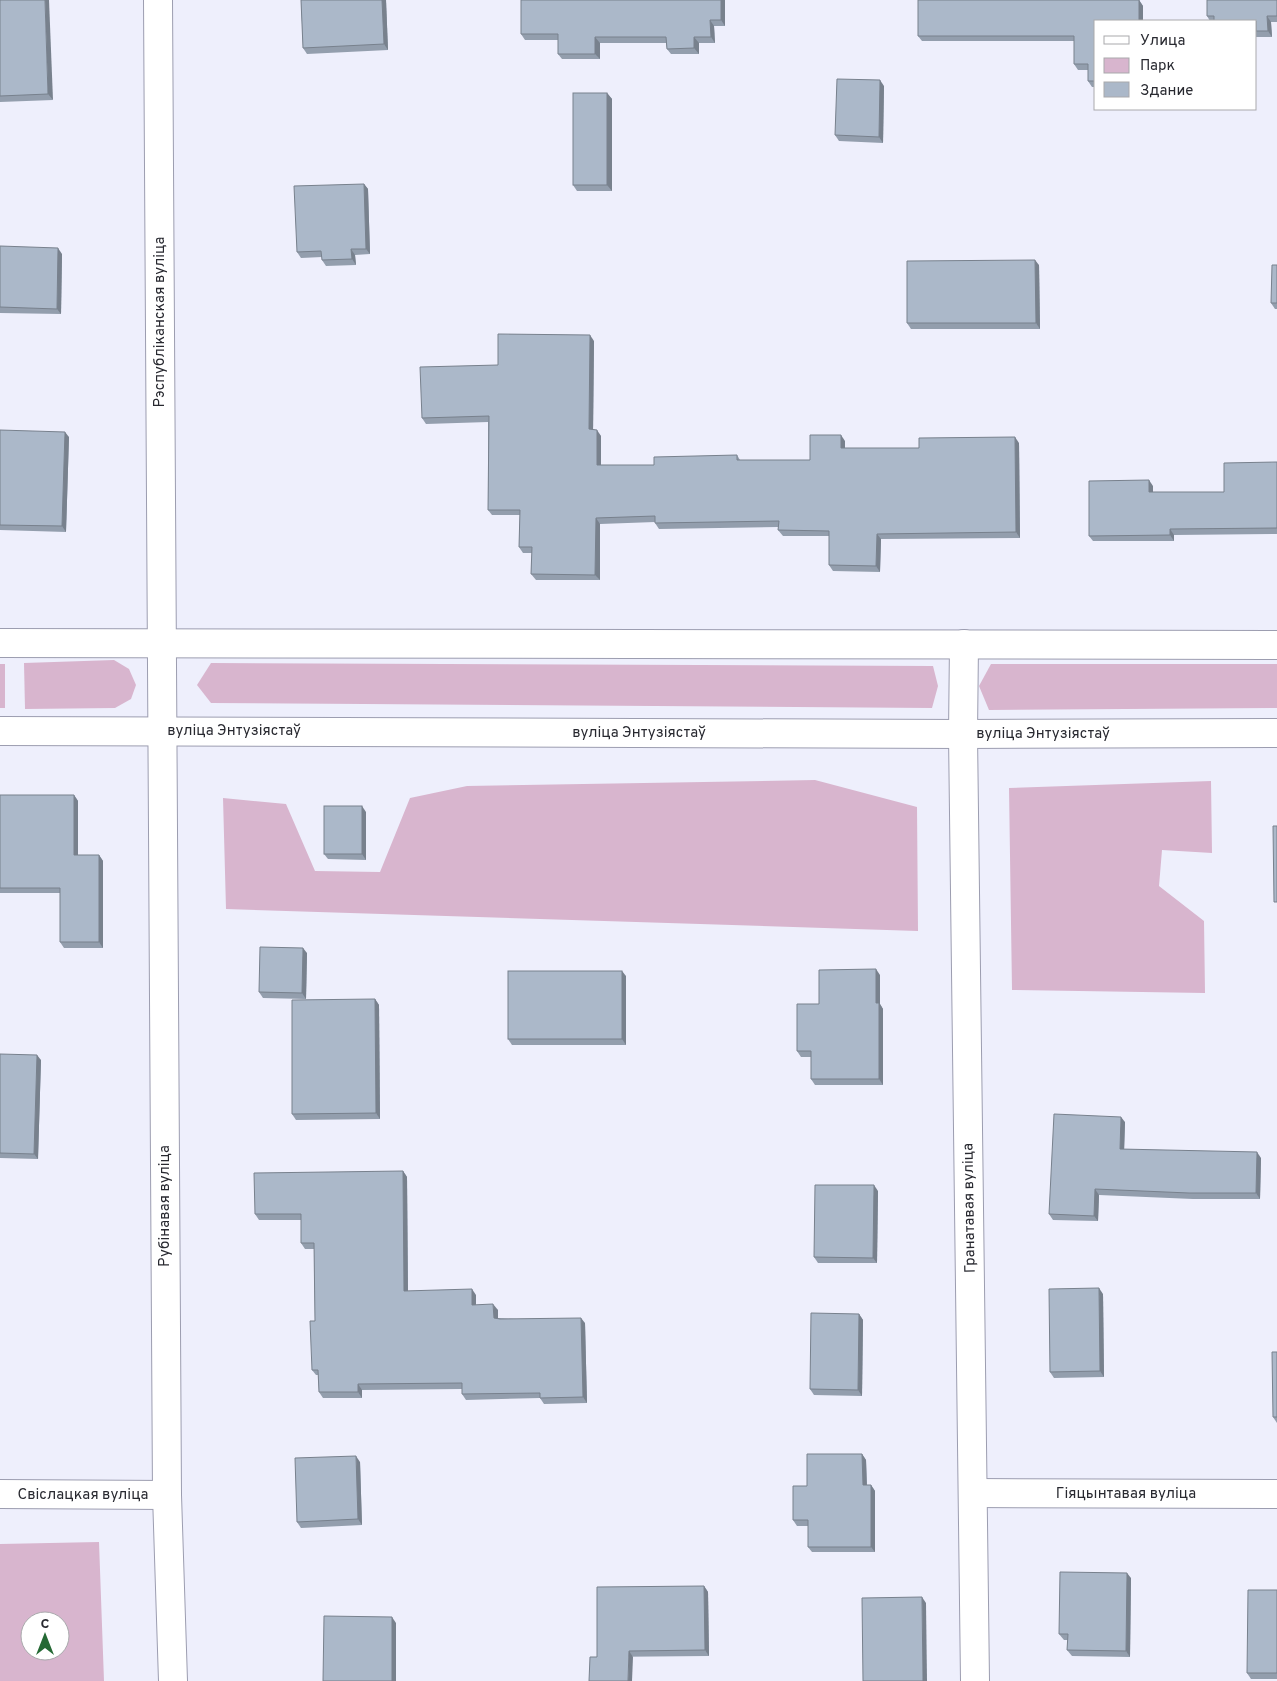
<svg xmlns="http://www.w3.org/2000/svg" width="1277" height="1681" viewBox="0 0 1277 1681" font-family="Overpass,sans-serif">
	<style>
		.green { fill: #d8b5ce; fill-rule: evenodd }
		.lines { fill: none; stroke-linecap: round; stroke-linejoin: round }
		.street-casing { stroke: #9c9db0; stroke-width: 30 }
		.secondary-casing { stroke: #9c9db0; stroke-width: 30 }
		.street { stroke: #fff; stroke-width: 28 }
		.secondary { stroke: #fff; stroke-width: 28 }
		.wall { fill: #939ead }
		.shaded-wall { fill: #78818d }
		.building { fill: #abb8c9; stroke: #78818d }
		.labels { text-anchor: middle; dominant-baseline: central; stroke-width: 5; stroke-linejoin: round; paint-order: stroke }
		.street-label { font-size: 15px; fill: #282930; stroke: #fff }
	</style>
	<rect width="100%" height="100%" fill="#eeeffc"/>
	<!-- green -->
	<g class="green">
		<polygon points="114,660 129,669 136,685 131,699 115,708 25,709 24,663"/>
		<polygon points="211,663 933,666 938,686 932,708 211,703 197,685"/>
		<rect x="0" y="664" width="5" height="44"/>
		<polygon points="991,664 1277,664 1277,708 989,710 979,686"/>
		<polygon points="815,780 917,807 918,931 226,909 223,798 286,804 315,871 380,872 410,798 467,786"/>
		<polygon points="1211,781 1212,853 1162,850 1159,886 1204,921 1205,993 1012,990 1009,788"/>
		<path d="M 99,1542 L 104,1681 L 0,1681 L 0,1544 ZM 30,1621 L 60,1621 L 60,1651 L 30,1651 Z"/>
	</g>
	<g class="lines">
		<!-- street casing -->
		<g class="street-casing">
			<g id="street">
				<polyline points="158,0 167,1495 173,1681"/>
				<polyline points="964,644 963,734 975,1681"/>
				<polyline points="974,1493 1277,1494"/>
				<polyline points="0,1494 167,1495"/>
			</g>
		</g>
		<!-- secondary casing -->
		<g class="secondary-casing">
			<g id="secondary">
				<polyline points="0,643 1277,645"/>
				<polyline points="0,731 963,734 1277,733"/>
			</g>
		</g>
		<!-- street -->
		<use href="#street" class="street"/>
		<!-- secondary -->
		<use href="#secondary" class="secondary"/>
	</g>
	<!-- wall -->
	<g class="wall">
		<polygon points="0,0 53,100 0,102"/>
		<polygon points="301,0 386,0 388,50 307,54 303,48"/>
		<polygon points="725,0 725,26 714,26 715,43 699,43 699,54 671,54 667,49 666,43 600,43 600,59 562,59 558,54 558,40 525,40 521,34"/>
		<polygon points="1139,0 1143,6 1143,21 1096,21 1096,87 1092,87 1088,81 1088,70 1078,70 1074,64 1074,41 922,41 918,36"/>
		<polygon points="1277,0 1277,22 1271,22 1272,37 1256,37 1256,21 1210,21 1207,16"/>
		<polygon points="884,86 883,143 839,141 835,135"/>
		<polygon points="607,93 612,99 612,191 577,191 573,185"/>
		<polygon points="364,184 368,189 370,254 355,255 356,265 326,266 322,260 322,257 301,258 297,252"/>
		<polygon points="0,246 62,254 61,314 0,313"/>
		<polygon points="1039,265 1040,329 911,329 907,323"/>
		<polygon points="1277,265 1277,309 1275,309 1271,303"/>
		<polygon points="594,341 593,430 601,436 601,465 654,465 737,455 740,460 810,460 845,441 845,448 919,448 1019,443 1020,538 881,539 880,572 833,571 829,565 829,536 783,536 778,530 778,527 659,529 655,523 655,522 600,524 600,580 536,580 531,574 532,553 523,553 519,547 520,515 492,515 488,510 488,422 426,424 422,418 498,365"/>
		<polygon points="0,430 69,437 66,532 0,530"/>
		<polygon points="1277,462 1277,534 1174,535 1174,541 1093,541 1089,536 1153,486 1153,492 1224,492"/>
		<polygon points="0,795 74,795 78,801 78,855 99,855 103,861 103,948 64,948 60,942 60,893 0,893"/>
		<polygon points="366,812 366,860 328,859 324,854"/>
		<polygon points="307,953 306,999 263,998 259,992"/>
		<polygon points="880,975 880,1004 883,1009 883,1085 815,1085 811,1079 811,1057 801,1057 797,1051 819,1004"/>
		<polygon points="626,976 626,1045 512,1045 508,1039"/>
		<polygon points="375,999 379,1005 380,1119 296,1120 292,1114"/>
		<polygon points="0,1054 41,1060 38,1159 0,1158"/>
		<polygon points="1125,1122 1124,1149 1261,1158 1260,1199 1193,1199 1099,1195 1098,1221 1053,1220 1049,1214"/>
		<polygon points="403,1171 407,1177 408,1291 476,1295 476,1305 498,1310 498,1318 585,1323 587,1403 544,1404 540,1398 466,1400 462,1394 462,1389 362,1390 362,1398 323,1398 319,1392 318,1375 316,1375 312,1370 315,1321 314,1249 305,1249 301,1243 301,1220 259,1220 255,1214"/>
		<polygon points="878,1191 877,1263 818,1263 814,1257"/>
		<polygon points="1103,1294 1104,1377 1054,1378 1050,1372"/>
		<polygon points="859,1314 863,1320 862,1396 814,1395 810,1389"/>
		<polygon points="1277,1352 1277,1423 1273,1417"/>
		<polygon points="862,1454 866,1460 867,1485 871,1485 875,1491 875,1552 812,1552 808,1547 808,1526 797,1526 793,1520 807,1486"/>
		<polygon points="360,1462 362,1525 301,1528 297,1522"/>
		<polygon points="1131,1578 1130,1657 1072,1656 1067,1650 1068,1640 1064,1640 1059,1634"/>
		<polygon points="704,1586 708,1592 709,1656 597,1657"/>
		<polygon points="1277,1590 1277,1679 1251,1679 1247,1673"/>
	</g>
	<!-- shaded-wall -->
	<g class="shaded-wall">
		<polygon points="45,0 49,0 53,100 48,94"/>
		<polygon points="382,0 386,0 388,50 384,44"/>
		<polygon points="721,0 725,0 725,26 721,20"/>
		<polygon points="1139,0 1143,6 1143,21 1139,21"/>
		<polygon points="1267,16 1271,22 1272,37 1268,31"/>
		<polygon points="710,20 714,26 715,43 711,37"/>
		<polygon points="595,37 600,43 600,59 595,54"/>
		<polygon points="694,37 699,43 699,54 694,48"/>
		<polygon points="880,80 884,86 883,143 879,137"/>
		<polygon points="607,93 612,99 612,191 607,185"/>
		<polygon points="364,184 368,189 370,254 366,249"/>
		<polygon points="58,248 62,254 61,314 57,309"/>
		<polygon points="351,249 355,255 356,265 352,259"/>
		<polygon points="1035,260 1039,265 1040,329 1036,323"/>
		<polygon points="590,335 594,341 593,435 589,429"/>
		<polygon points="597,430 601,436 601,471 597,465"/>
		<polygon points="65,432 69,437 66,532 62,526"/>
		<polygon points="841,435 845,441 845,454 841,448"/>
		<polygon points="1015,437 1019,443 1020,538 1016,532"/>
		<polygon points="1149,480 1153,486 1153,498 1149,492"/>
		<polygon points="596,518 600,524 600,580 595,575"/>
		<polygon points="1170,529 1174,535 1174,541 1170,535"/>
		<polygon points="877,534 881,539 880,572 876,566"/>
		<polygon points="74,795 78,801 78,861 74,855"/>
		<polygon points="362,806 366,812 366,860 362,854"/>
		<polygon points="99,855 103,861 103,948 99,942"/>
		<polygon points="303,948 307,953 306,999 302,993"/>
		<polygon points="876,969 880,975 880,1004 883,1009 883,1085 879,1079 876,1003"/>
		<polygon points="622,971 626,976 626,1045 622,1039"/>
		<polygon points="375,999 379,1005 380,1119 376,1113"/>
		<polygon points="37,1055 41,1060 38,1159 34,1154"/>
		<polygon points="1121,1117 1125,1122 1124,1155 1120,1149"/>
		<polygon points="1257,1152 1261,1158 1260,1199 1256,1193"/>
		<polygon points="403,1171 407,1177 408,1296 404,1291"/>
		<polygon points="874,1185 878,1191 877,1263 873,1258"/>
		<polygon points="1095,1189 1099,1195 1098,1221 1094,1216"/>
		<polygon points="1099,1288 1103,1294 1104,1377 1100,1371"/>
		<polygon points="472,1289 476,1295 476,1310 472,1305"/>
		<polygon points="493,1304 498,1310 498,1323 494,1318"/>
		<polygon points="859,1314 863,1320 862,1396 858,1390"/>
		<polygon points="581,1318 585,1323 587,1403 583,1397"/>
		<polygon points="358,1384 362,1390 362,1398 358,1392"/>
		<polygon points="862,1454 866,1460 867,1491 863,1485"/>
		<polygon points="356,1456 360,1462 362,1525 358,1519"/>
		<polygon points="871,1485 875,1491 875,1552 871,1547"/>
		<polygon points="1127,1573 1131,1578 1130,1657 1126,1651"/>
		<polygon points="704,1586 708,1592 709,1656 705,1650"/>
		<polygon points="922,1597 926,1603 927,1681 923,1681"/>
		<polygon points="392,1617 396,1623 396,1681 392,1681"/>
		<polygon points="629,1651 633,1657 632,1681 628,1681"/>
	</g>
	<!-- building -->
	<g class="building">
		<polygon points="0,0 45,0 48,94 0,96"/>
		<polygon points="301,0 382,0 384,44 303,48"/>
		<polygon points="521,0 721,0 721,20 710,20 711,37 694,37 694,48 667,49 666,37 595,37 595,54 558,54 558,34 521,34"/>
		<polygon points="918,0 1139,0 1139,21 1096,21 1096,81 1088,81 1088,64 1074,64 1074,36 918,36"/>
		<polygon points="1207,0 1277,0 1277,16 1267,16 1268,31 1256,31 1256,21 1214,21 1214,16 1207,16"/>
		<polygon points="837,79 880,80 879,137 835,135"/>
		<rect x="573" y="93" width="34" height="92"/>
		<polygon points="364,184 366,249 351,249 352,259 322,260 321,251 297,252 294,186"/>
		<polygon points="0,246 58,248 57,309 0,307"/>
		<polygon points="1035,260 1036,323 907,323 907,261"/>
		<polygon points="1272,265 1277,265 1277,303 1271,303"/>
		<polygon points="498,334 590,335 589,429 597,430 597,465 654,465 654,457 737,455 737,460 810,460 810,435 841,435 841,448 919,448 919,438 1015,437 1016,532 877,534 876,566 829,565 829,531 778,530 779,521 655,523 655,516 596,518 595,575 531,574 532,547 519,547 520,510 488,510 489,416 422,418 420,367 498,365"/>
		<polygon points="0,430 65,432 62,526 0,525"/>
		<polygon points="1277,462 1277,528 1170,529 1170,535 1089,536 1089,481 1149,480 1149,492 1224,492 1224,463"/>
		<polygon points="0,795 74,795 74,855 99,855 99,942 60,942 60,888 0,888"/>
		<rect x="324" y="806" width="38" height="48"/>
		<polygon points="1273,826 1277,826 1277,902 1274,902"/>
		<polygon points="260,947 303,948 302,993 259,992"/>
		<polygon points="876,969 876,1003 879,1003 879,1079 811,1079 811,1051 797,1051 797,1004 819,1004 819,970"/>
		<rect x="508" y="971" width="114" height="68"/>
		<polygon points="375,999 376,1113 292,1114 292,1000"/>
		<polygon points="0,1054 37,1055 34,1154 0,1153"/>
		<polygon points="1054,1114 1121,1117 1120,1149 1257,1152 1256,1193 1189,1193 1095,1189 1094,1216 1049,1214"/>
		<polygon points="403,1171 404,1291 472,1289 472,1305 493,1304 494,1318 500,1319 581,1318 583,1397 540,1398 540,1393 462,1394 462,1383 358,1384 358,1392 319,1392 318,1370 312,1370 310,1321 315,1321 314,1243 301,1243 301,1214 255,1214 254,1173"/>
		<polygon points="815,1185 874,1185 873,1258 814,1257"/>
		<polygon points="1099,1288 1100,1371 1050,1372 1049,1289"/>
		<polygon points="811,1313 859,1314 858,1390 810,1389"/>
		<polygon points="1272,1352 1277,1352 1277,1417 1273,1417"/>
		<polygon points="807,1454 862,1454 863,1485 871,1485 871,1547 808,1547 808,1520 793,1520 793,1486 807,1486"/>
		<polygon points="356,1456 358,1519 297,1522 295,1458"/>
		<polygon points="1060,1572 1127,1573 1126,1651 1067,1650 1068,1634 1059,1634"/>
		<polygon points="704,1586 705,1650 629,1651 628,1681 589,1681 590,1657 597,1657 597,1587"/>
		<polygon points="1248,1590 1277,1590 1277,1673 1247,1673"/>
		<polygon points="922,1597 923,1681 863,1681 862,1598"/>
		<polygon points="324,1616 392,1617 392,1681 323,1681"/>
	</g>
	<g class="labels">
		<!-- street labels -->
		<g class="street-label">
			<text transform="translate(160 322) rotate(-90)">Рэспубліканская вуліца</text>
			<text x="234" y="731">вуліца Энтузіястаў</text>
			<text x="639" y="733">вуліца Энтузіястаў</text>
			<text x="1043" y="734">вуліца Энтузіястаў</text>
			<text transform="translate(165 1206) rotate(-90)">Рубінавая вуліца</text>
			<text transform="translate(970 1208) rotate(-91)">Гранатавая вуліца</text>
			<text x="1126" y="1494">Гіяцынтавая вуліца</text>
			<text x="83" y="1495">Свіслацкая вуліца</text>
		</g>
	</g>
	<!-- legend -->
	<rect x="1094" y="20" width="162" height="90" fill="#ffffff" stroke="#a9a9ac"/>
	<rect x="1104" y="36" width="25" height="8" fill="#ffffff" stroke="#a9a9ac"/>
	<text x="1140" y="45" font-size="15" fill="#282930">Улица</text>
	<rect x="1104" y="58" width="25" height="15" fill="#d8b5ce" stroke="#a9a9ac"/>
	<text x="1140" y="70" font-size="15" fill="#282930">Парк</text>
	<rect x="1104" y="82" width="25" height="15" fill="#abb8c9" stroke="#a9a9ac"/>
	<text x="1140" y="95" font-size="15" fill="#282930">Здание</text>
	<!-- north arrow -->
	<g transform="translate(45 1636)"><circle r="24" fill="#ffffff" stroke="#a9a9ac"/>
	<path d="M0-4L9 19L0 12L-9 19Z" fill="#246934"/>
	<text y="-8" font-size="14" font-weight="bold" text-anchor="middle" fill="#282930">С</text>
	</g>
</svg>
